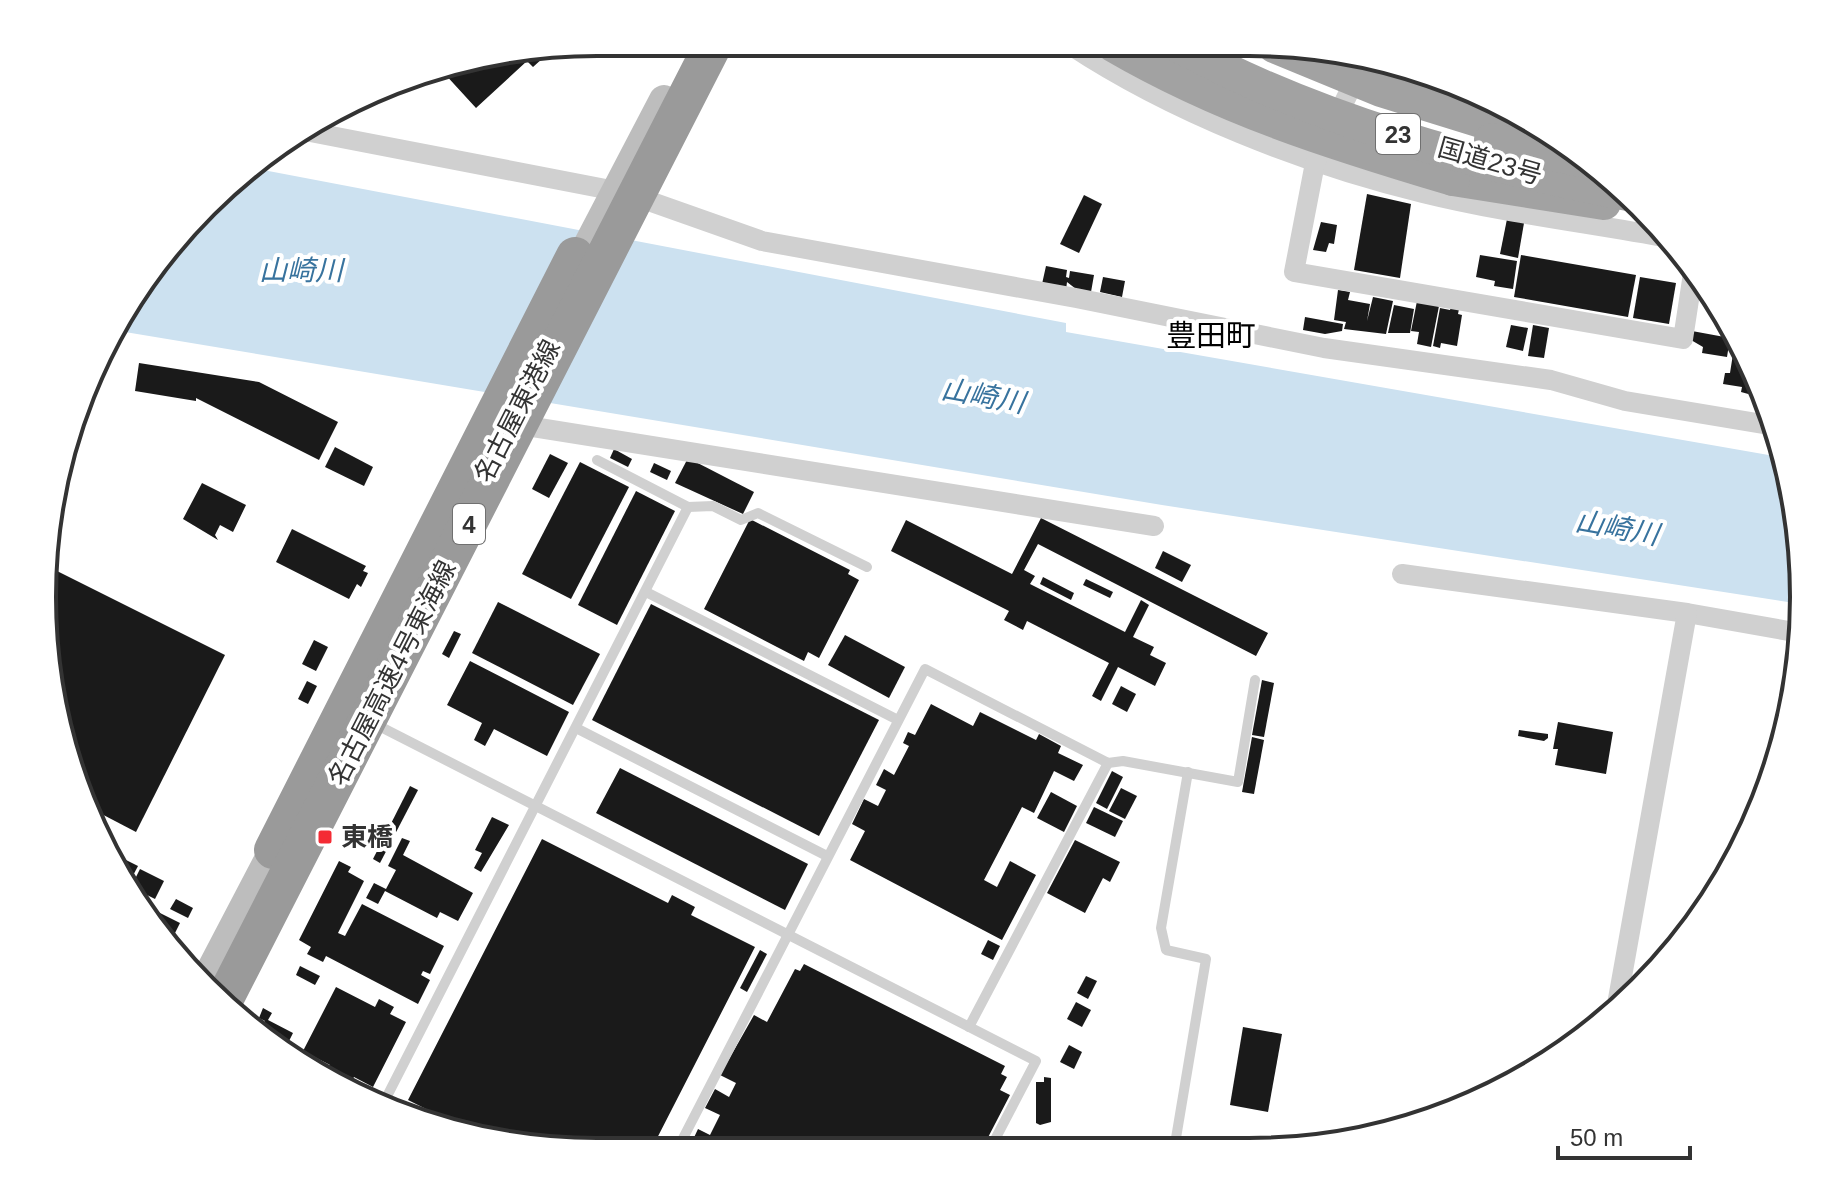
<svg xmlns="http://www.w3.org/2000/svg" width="1846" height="1194" viewBox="0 0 1846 1194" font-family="Arial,'Noto Sans JP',sans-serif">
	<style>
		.water { fill: #cce1f0 }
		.building { fill: #1a1a1a }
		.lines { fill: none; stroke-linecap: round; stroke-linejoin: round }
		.service { stroke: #d0d0d0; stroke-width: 10 }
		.minor { stroke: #d0d0d0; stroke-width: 20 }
		.tertiary { stroke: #d0d0d0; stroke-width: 26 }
		.secondary { stroke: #bdbdbd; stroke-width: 30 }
		.trunk { stroke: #a2a2a2; stroke-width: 34 }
		.trunk-bridge { stroke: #a2a2a2; stroke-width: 34 }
		.motorway-bridge { stroke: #9a9a9a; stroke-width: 38 }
		.poi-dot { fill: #f42b34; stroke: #fff; stroke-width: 3 }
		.labels { text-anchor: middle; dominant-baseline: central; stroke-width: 8; stroke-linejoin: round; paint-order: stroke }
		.shield { fill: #fff; stroke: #707070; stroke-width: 2 }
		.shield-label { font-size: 24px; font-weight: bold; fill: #333 }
		.street-label { font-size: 26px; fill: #333; stroke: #fff }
		.poi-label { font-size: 26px; font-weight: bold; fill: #333; stroke: #fff; text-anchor: start }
		.water-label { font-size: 28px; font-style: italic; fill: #38739e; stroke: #fff }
		.quarter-label { font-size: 30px; fill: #000; stroke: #fff }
		.rim { fill: none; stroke: #333; stroke-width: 4 }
	</style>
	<rect width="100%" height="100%" fill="#fff"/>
	<!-- water -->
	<polygon class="water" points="253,168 1066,323 1066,332 1786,458 1803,560 1801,604 1162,505 119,331 157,259"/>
	<!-- building -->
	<g class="building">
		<polygon points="553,49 533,67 527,61 476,108 443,72 450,66"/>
		<polygon points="1367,194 1411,204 1400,278 1354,270"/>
		<polygon points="1084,195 1102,204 1079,253 1060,244"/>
		<polygon points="1507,219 1524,223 1518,258 1500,254"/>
		<polygon points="1321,222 1337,225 1334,244 1329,243 1326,252 1313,250"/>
		<polygon points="1480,255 1517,261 1513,289 1494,286 1495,281 1476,277"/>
		<polygon points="1521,255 1636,275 1628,317 1514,297"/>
		<polygon points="1046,266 1067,270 1066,277 1069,278 1070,271 1094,275 1091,292 1076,289 1067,282 1066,290 1042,284"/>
		<polygon points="1103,277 1125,281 1122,297 1100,292"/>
		<polygon points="1640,277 1676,283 1669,324 1633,318"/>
		<polygon points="1338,290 1350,292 1348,300 1370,304 1367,321 1373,297 1393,301 1386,334 1344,329 1346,322 1334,320"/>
		<polygon points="1417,301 1439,306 1431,347 1417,344 1419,332 1411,331"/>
		<polygon points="1394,305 1414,309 1410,333 1388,333"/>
		<polygon points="1451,307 1459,309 1458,314 1462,315 1457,346 1441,343 1440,348 1433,346 1440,308 1450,310"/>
		<polygon points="1305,317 1343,324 1342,331 1325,334 1303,330"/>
		<polygon points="1511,325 1528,328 1523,351 1506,347"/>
		<polygon points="1533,325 1549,328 1544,358 1528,356"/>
		<polygon points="1692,331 1730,338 1727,357 1702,353 1703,347 1691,340"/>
		<polygon points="1736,335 1756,376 1752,395 1741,392 1742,387 1723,384 1725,373 1730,373"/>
		<polygon points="139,363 259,382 338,422 319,460 196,398 196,401 135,391"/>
		<polygon points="335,447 373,467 364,486 325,467"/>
		<polygon points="614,449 632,459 628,467 610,458"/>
		<polygon points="550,454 568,463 549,498 532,489"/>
		<polygon points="688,458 754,492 743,514 675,483"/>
		<polygon points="580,462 629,487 571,599 522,574"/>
		<polygon points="654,463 671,471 667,480 650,472"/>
		<polygon points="202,483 246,505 233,532 220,525 215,535 218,540 183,519"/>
		<polygon points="636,491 675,511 617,625 578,605"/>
		<polygon points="1041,518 1268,633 1256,656 1038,544 1024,570 1035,576 1030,584 1125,632 1141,600 1149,605 1133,637 1154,647 1150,655 1166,663 1155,686 1118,667 1101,701 1092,696 1109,663 1027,621 1023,630 1004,620 1009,611 891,551 906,520 1012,574"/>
		<polygon points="750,519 850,570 848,574 859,580 819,658 808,652 804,661 704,609"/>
		<polygon points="292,529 366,566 363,571 368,573 361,587 357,584 349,599 276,562"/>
		<polygon points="1163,551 1191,565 1182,582 1155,568"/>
		<polygon points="43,564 225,655 136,832 92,809 61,740"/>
		<polygon points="1043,577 1074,593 1071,600 1040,584"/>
		<polygon points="1086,579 1113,592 1110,598 1083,585"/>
		<polygon points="498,602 600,654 573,705 472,653"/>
		<polygon points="651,604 879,720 819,836 592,720"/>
		<polygon points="454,631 461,634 449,658 442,654"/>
		<polygon points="845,635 905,667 889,698 828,665"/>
		<polygon points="314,640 328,647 316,671 302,664"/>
		<polygon points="470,661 569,712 547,756 494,729 485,746 474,740 482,723 447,705"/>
		<polygon points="1262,680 1274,683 1264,737 1252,735"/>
		<polygon points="307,681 317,686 308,704 298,699"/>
		<polygon points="1121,686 1136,694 1127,712 1112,704"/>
		<polygon points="931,704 973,726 980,712 1036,740 1039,734 1061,746 1058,753 1083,765 1074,781 1054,771 1034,813 1022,807 984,880 997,887 1010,861 1036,875 1002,940 850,860 865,831 852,824 864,799 878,806 886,790 876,785 884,769 894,775 909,746 903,743 908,732 915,735"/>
		<polygon points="1558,722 1613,732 1606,774 1555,765 1558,749 1553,749"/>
		<polygon points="1519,730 1548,734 1548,738 1544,741 1518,736"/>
		<polygon points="1252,737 1264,740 1254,794 1242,792"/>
		<polygon points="620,768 808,864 785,910 596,813"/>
		<polygon points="1112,771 1123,777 1107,809 1096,803"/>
		<polygon points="410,786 418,790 380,863 373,859"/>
		<polygon points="1121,788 1137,796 1125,819 1109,811"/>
		<polygon points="1051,792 1077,806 1064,832 1037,818"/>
		<polygon points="1094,807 1123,821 1115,837 1086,823"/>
		<polygon points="492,817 509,825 481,872 474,868 482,853 475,850"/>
		<polygon points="402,838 410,841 403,855 473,893 458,921 440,912 437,918 385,891 378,904 366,898 374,883 386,889 396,870 388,866"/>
		<polygon points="542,839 668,903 672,895 695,907 691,915 755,947 652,1148 525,1147 476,1134 408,1100"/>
		<polygon points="1075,840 1120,862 1110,882 1103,878 1085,913 1047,893"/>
		<polygon points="112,853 138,866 127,887"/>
		<polygon points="339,861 351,867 348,872 364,881 338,933 345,936 362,904 444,946 430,974 423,971 421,975 430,980 418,1004 326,956 323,962 307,954 311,947 299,940"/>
		<polygon points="140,869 164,881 155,899 131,887"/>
		<polygon points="132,899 180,923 173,937 156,929"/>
		<polygon points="176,899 193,908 188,918 170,909"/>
		<polygon points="988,940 1000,946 993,960 981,954"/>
		<polygon points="760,950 767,954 747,992 740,988"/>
		<polygon points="804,964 1005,1066 1001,1074 1007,1077 1000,1090 1010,1095 982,1149 690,1146 698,1129 710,1135 720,1115 705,1108 715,1089 729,1097 736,1083 720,1075 754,1015 767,1022 795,969 800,971"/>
		<polygon points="300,966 320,976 315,985 296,975"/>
		<polygon points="1086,976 1097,981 1088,999 1077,993"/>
		<polygon points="336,987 375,1007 379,999 394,1007 390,1014 406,1022 373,1087 354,1077 351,1082 327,1070 330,1065 303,1051"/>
		<polygon points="1076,1002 1091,1010 1082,1027 1067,1019"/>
		<polygon points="263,1008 272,1013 268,1020 293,1033 286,1047 260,1032 265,1021 259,1018"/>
		<polygon points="1243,1027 1282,1034 1268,1112 1230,1105"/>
		<polygon points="1069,1045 1082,1052 1074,1069 1060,1062"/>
		<polygon points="1044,1077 1051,1078 1051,1122 1040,1125 1036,1123 1036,1082 1044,1082"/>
	</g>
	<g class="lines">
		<!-- service -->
		<g class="service">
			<polyline points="688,507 713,506 741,520 758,513 867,567"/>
			<polyline points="646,592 896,719"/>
			<polyline points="375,724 1036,1061 990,1149"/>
			<polyline points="576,728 827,856"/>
			<polyline points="969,1027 1108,763"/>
			<polyline points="381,1108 688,507 597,460"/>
			<polyline points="678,1148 925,669 1108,763 1123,761 1238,782 1255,680"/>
			<polyline points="1174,1150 1206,959 1166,950 1161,928 1188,772"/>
		</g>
		<!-- minor -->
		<g class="minor">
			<path d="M 1070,45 C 1173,113 1304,164 1423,193 C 1504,213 1588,223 1669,238"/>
			<polyline points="1359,71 1315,163 1294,272 1683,339 1694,267"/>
			<polyline points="300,130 616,191"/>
			<polyline points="629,194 762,241 1076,298 1324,348 1551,380 1625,401 1775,426"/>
			<polyline points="514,424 1154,526"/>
			<polyline points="1402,574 1687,613 1800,633"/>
			<polyline points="1616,1010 1687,613"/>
		</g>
		<!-- tertiary -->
		<polyline class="tertiary" points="1441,92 1514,112"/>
		<!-- secondary -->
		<g class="secondary">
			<polyline points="571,278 664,100"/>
			<polyline points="204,984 284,831"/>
		</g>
		<!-- trunk -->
		<polyline class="trunk" points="1453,179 1604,203"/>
		<!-- trunk-bridge -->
		<g class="trunk-bridge">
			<path d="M 1113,45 C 1223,109 1332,143 1453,179"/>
			<path d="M 1179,46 C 1317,120 1474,164 1628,194"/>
			<polyline points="1274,46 1381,90 1523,134"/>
			<polyline points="1491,140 1589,162"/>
		</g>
		<!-- motorway-bridge -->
		<g class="motorway-bridge">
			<polyline points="273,850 575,256"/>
			<polyline points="222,1004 714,43"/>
		</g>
	</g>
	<!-- markers -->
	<rect class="poi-dot" x="317" y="829" width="16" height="16" rx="4"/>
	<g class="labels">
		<!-- shield labels -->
		<g class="shield">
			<rect x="1376" y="114" width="44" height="40" rx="6"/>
			<rect x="453" y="504" width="32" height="40" rx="6"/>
		</g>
		<g class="shield-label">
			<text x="1398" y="134">23</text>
			<text x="469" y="524">4</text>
		</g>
		<!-- street labels -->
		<g class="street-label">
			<text transform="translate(1490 161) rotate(16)">国道23号</text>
			<text transform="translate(517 411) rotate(-63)">名古屋東港線</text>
			<text transform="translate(392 673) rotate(-63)">名古屋高速4号東海線</text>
		</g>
		<!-- poi labels -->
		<g class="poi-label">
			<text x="341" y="837">東橋</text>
		</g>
		<!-- water labels -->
		<g class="water-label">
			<text x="301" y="270">山崎川</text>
			<text transform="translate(983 396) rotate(10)">山崎川</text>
			<text transform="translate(1617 528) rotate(10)">山崎川</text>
		</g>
		<!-- quarter labels -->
		<g class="quarter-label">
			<text x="1211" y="335">豊田町</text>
		</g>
	</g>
	<!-- crop -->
	<path d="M0 0H1846V1194H0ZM597 56H1249A541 541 0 0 1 1790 597V597A541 541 0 0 1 1249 1138H597A541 541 0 0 1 56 597V597A541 541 0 0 1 597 56Z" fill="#fff" fill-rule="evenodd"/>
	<path class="rim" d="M597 56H1249A541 541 0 0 1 1790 597V597A541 541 0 0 1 1249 1138H597A541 541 0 0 1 56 597V597A541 541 0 0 1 597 56Z"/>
	<!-- scale -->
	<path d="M1558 1146v12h132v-12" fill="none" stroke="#333333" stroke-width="4"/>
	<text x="1570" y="1146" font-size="24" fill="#333333" stroke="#ffffff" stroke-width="6" paint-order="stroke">50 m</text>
</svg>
